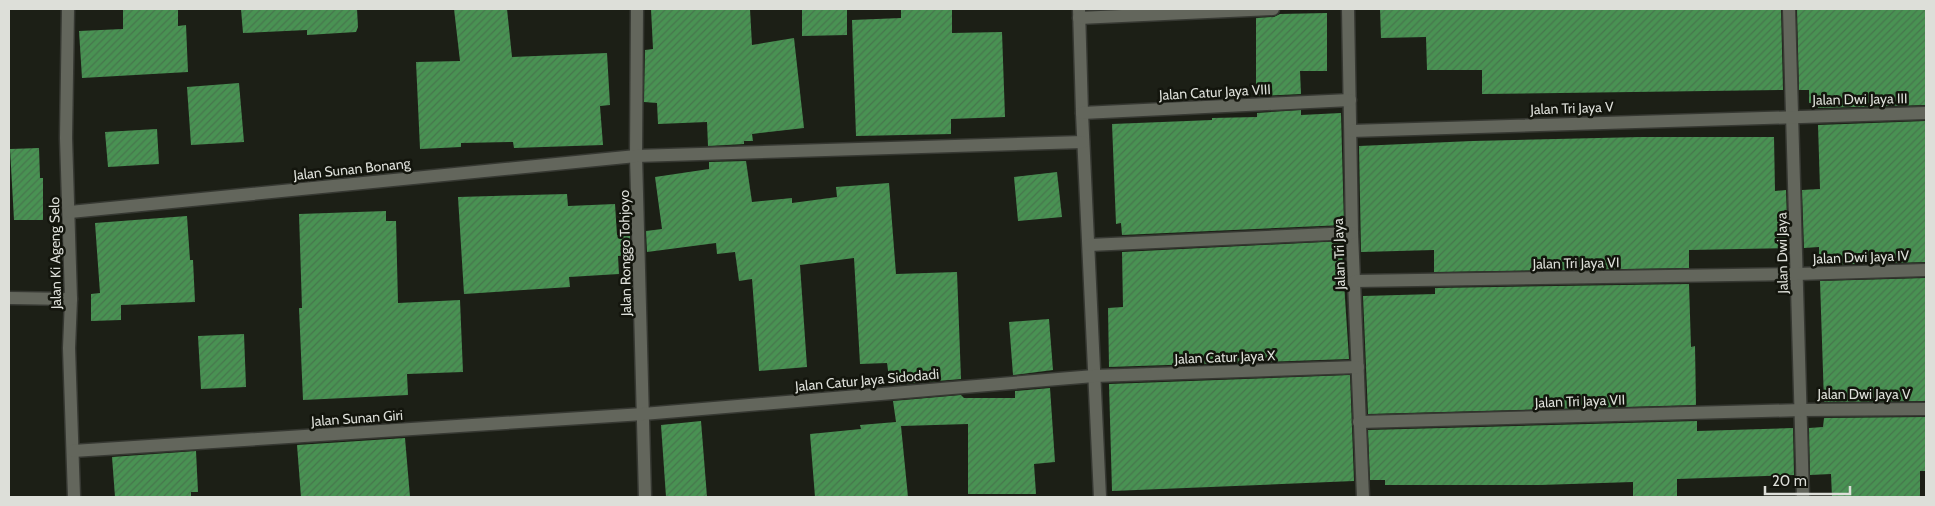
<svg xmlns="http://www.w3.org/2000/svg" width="1935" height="506" viewBox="0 0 1935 506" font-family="Cabin,sans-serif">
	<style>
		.building { fill: url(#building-hatch) }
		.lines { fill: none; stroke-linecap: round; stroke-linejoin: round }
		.minor-casing { stroke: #363832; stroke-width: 15 }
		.minor { stroke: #63665c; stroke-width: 12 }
		.labels { text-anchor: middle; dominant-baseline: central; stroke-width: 5; stroke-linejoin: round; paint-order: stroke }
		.street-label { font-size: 14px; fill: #dddfd9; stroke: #13150d }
	</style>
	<defs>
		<pattern id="building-hatch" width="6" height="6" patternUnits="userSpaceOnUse" patternTransform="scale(1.25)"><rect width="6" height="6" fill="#499253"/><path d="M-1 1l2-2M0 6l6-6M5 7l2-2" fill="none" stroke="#47764d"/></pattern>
	</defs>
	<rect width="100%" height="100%" fill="#1c1f16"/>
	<!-- building -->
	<g class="building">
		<polygon points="123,9 178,9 178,26 186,25 188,72 82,78 79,31 123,29"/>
		<polygon points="241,9 357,9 358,27 356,32 307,35 307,30 243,33"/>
		<polygon points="454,9 507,9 512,57 607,53 610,105 600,106 603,145 514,148 513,142 461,143 461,147 420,149 416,62 460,61"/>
		<polygon points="651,9 750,9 752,45 794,38 804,128 752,134 753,141 744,141 744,144 708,146 707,122 658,124 657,103 644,102 645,50 653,49"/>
		<polygon points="802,9 847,9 847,35 802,36"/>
		<polygon points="901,9 952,9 952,33 1002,32 1005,117 951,119 951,134 856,136 852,20 901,18"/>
		<polygon points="1380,9 1781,9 1783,90 1482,94 1482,70 1427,70 1426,37 1381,38"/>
		<polygon points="1797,9 1926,9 1926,105 1818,108 1818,103 1809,103 1809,90 1799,90"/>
		<polygon points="1327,13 1327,71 1300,71 1301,94 1256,96 1256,18 1274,17 1280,14"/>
		<polygon points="239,83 244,142 191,145 187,87"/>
		<polygon points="1301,110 1301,115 1341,113 1344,225 1122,235 1121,223 1116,224 1112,124 1212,120 1212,118 1257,117 1257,113"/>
		<polygon points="1926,121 1926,262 1819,265 1819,247 1804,248 1802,190 1820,189 1818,125"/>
		<polygon points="157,129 159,164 108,167 105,132"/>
		<polygon points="1641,137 1774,137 1775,191 1786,190 1788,248 1689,250 1689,268 1434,272 1434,250 1361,252 1359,146 1472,141"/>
		<polygon points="39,148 40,178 43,178 43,220 14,220 10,149"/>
		<polygon points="746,161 752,202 792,198 792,203 837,197 836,187 889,183 896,274 957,272 961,379 890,385 887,363 860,364 854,258 800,265 807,367 759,371 752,279 739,281 735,252 717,254 716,243 647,252 646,231 662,229 655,177 709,169 709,162"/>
		<polygon points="1057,172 1062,217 1018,221 1014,177"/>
		<polygon points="567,194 568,206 615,204 617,235 630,233 630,255 618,256 619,274 569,277 570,287 464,294 458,197"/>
		<polygon points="386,211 386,221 396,221 398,303 460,300 463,372 407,374 408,395 303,400 299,308 302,308 299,214"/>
		<polygon points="187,216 190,260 193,260 195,302 121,305 121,320 91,321 91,294 100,293 95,223"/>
		<polygon points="1344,241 1345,252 1342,252 1349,359 1109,367 1108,308 1123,307 1122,252"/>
		<polygon points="1926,278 1926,401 1824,402 1820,281"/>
		<polygon points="1689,284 1691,347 1695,346 1696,405 1368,414 1363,296 1435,294 1435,288"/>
		<polygon points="1049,319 1053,370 1013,375 1009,322"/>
		<polygon points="244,334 246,387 201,389 198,336"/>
		<polygon points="1350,375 1354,481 1112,491 1109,384"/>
		<polygon points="1050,388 1055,462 1034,464 1036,494 968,494 968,424 901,426 908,497 815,497 810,434 861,429 860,425 896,422 893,401 961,395 964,398 1015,398 1015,391"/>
		<polygon points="1926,417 1926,471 1920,471 1920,497 1832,497 1831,474 1810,475 1809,428 1823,427 1824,418"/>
		<polygon points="701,421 707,497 666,497 661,425"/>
		<polygon points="1697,421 1697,431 1793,428 1794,475 1677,479 1677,497 1633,497 1633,482 1540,485 1385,485 1385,480 1370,480 1368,430"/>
		<polygon points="405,438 410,497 301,497 297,445"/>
		<polygon points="196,451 198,492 191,492 191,497 115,497 112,457"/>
	</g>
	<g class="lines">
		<!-- minor casing -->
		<g class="minor-casing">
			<g id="minor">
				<polyline points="68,9 66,138 71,299 69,348 74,497"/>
				<polyline points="637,9 636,156 645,497"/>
				<polyline points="1079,9 1082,113 1100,497"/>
				<polyline points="1348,9 1352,233 1363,497"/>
				<polyline points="1789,9 1803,497"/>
				<polyline points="1079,18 1273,9"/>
				<polyline points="1082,113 1350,100"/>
				<polyline points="1351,131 1926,113"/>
				<polyline points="70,212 636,156 1083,142"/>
				<polyline points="1089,245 1352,233"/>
				<polyline points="1355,281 1797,274 1926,270"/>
				<polyline points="9,298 71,299"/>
				<polyline points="1359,422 1802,410 1926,409"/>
				<polyline points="73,451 643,414 1094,376 1358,367"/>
			</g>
		</g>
		<!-- minor -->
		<use href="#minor" class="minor"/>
	</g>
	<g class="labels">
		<!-- street labels -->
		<g class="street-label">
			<text transform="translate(1215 92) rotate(-3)">Jalan Catur Jaya VIII</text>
			<text transform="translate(1860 99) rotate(-1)">Jalan Dwi Jaya III</text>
			<text transform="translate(1572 108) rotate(-2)">Jalan Tri Jaya V</text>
			<text transform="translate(352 169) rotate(-6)">Jalan Sunan Bonang</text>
			<text transform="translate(55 253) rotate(-91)">Jalan Ki Ageng Selo</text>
			<text transform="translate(625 253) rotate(-91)">Jalan Ronggo Tohjoyo</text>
			<text transform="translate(1782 253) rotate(-91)">Jalan Dwi Jaya</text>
			<text transform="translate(1339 254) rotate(-92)">Jalan Tri Jaya</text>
			<text transform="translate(1861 257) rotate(-2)">Jalan Dwi Jaya IV</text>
			<text transform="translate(1576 263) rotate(-1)">Jalan Tri Jaya VI</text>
			<text transform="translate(1225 357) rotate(-2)">Jalan Catur Jaya X</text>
			<text transform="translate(867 380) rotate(-5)">Jalan Catur Jaya Sidodadi</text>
			<text x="1864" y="394">Jalan Dwi Jaya V</text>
			<text transform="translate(1580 401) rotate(-2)">Jalan Tri Jaya VII</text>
			<text transform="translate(357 418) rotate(-4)">Jalan Sunan Giri</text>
		</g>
	</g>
	<!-- border -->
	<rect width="1935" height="506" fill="none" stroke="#dddfd9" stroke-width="20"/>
	<!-- scale -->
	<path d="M1765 486v8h85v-8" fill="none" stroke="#dddfd9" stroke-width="2.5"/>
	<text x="1772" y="486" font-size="15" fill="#dddfd9" stroke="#13150d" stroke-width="4" paint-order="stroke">20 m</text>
</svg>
